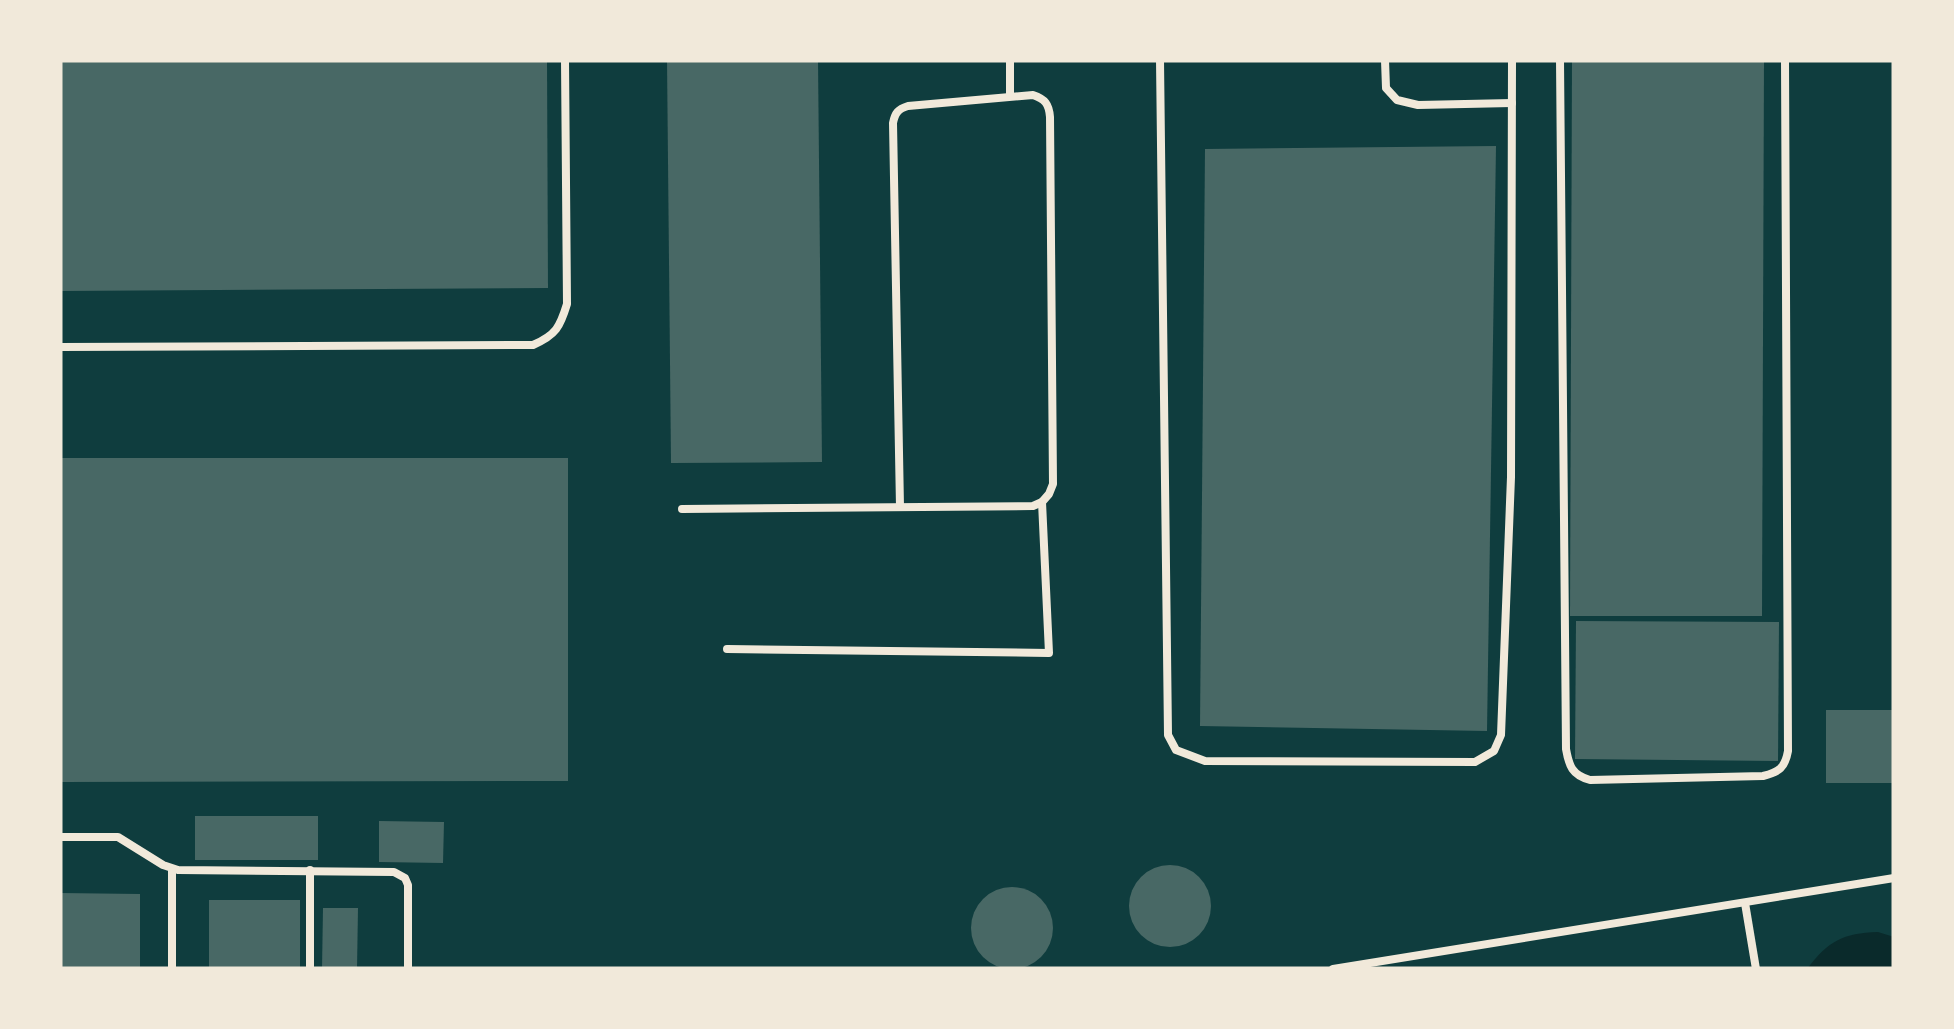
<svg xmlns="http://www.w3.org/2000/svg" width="1954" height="1029" viewBox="0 0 1954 1029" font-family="'Space Grotesk',sans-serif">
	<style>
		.water { fill: #0a2a2b }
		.building { fill: #486865 }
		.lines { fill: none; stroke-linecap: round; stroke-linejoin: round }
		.service { stroke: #f1e9da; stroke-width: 8 }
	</style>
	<rect width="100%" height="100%" fill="#0f3d3e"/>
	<!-- water -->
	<path class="water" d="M 1878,932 L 1894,937 L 1894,969 L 1807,969 C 1828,941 1843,933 1878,932 Z"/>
	<!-- building -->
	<g class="building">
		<polygon points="60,60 547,60 548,288 60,291"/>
		<polygon points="667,60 818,60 822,462 671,463"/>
		<polygon points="1572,60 1764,60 1762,616 1570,616"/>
		<polygon points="1496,146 1487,731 1200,726 1205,149"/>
		<polygon points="60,458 568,458 568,781 60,782"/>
		<polygon points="1576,621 1779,622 1778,761 1575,759"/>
		<rect x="1826" y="710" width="68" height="73"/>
		<rect x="195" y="816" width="123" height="44"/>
		<polygon points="379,821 444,822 443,863 379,862"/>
		<circle cx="1170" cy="906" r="41"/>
		<circle cx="1012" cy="928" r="41"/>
		<polygon points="60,893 140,894 140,969 60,969"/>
		<rect x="209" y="900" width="91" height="69"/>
		<polygon points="323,908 358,908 357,969 322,969"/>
	</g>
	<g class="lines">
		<!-- service -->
		<g class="service">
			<polyline points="1010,60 1010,96"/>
			<polyline points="1160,60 1168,735 1176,750 1205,761 1475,762 1494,751 1501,735 1511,477 1512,60"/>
			<polyline points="1385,60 1386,88 1397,100 1418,105 1512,103"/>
			<path d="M 1560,60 L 1566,749 C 1569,766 1572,775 1590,780 L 1763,776 C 1779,772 1785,768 1788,751 L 1785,60"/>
			<path d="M 60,347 L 533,345 C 556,335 560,327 567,304 L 565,60"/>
			<polyline points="682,509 1033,506 1042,502"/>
			<path d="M 727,649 L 1049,653 L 1042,502 L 1049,494 L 1053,484 L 1050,117 C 1049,104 1045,99 1033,95 L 908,106 C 898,109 895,113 893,123 L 900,507"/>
			<polyline points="60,837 118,837 163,865 178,870 394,872 405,878 408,885 408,969"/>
			<polyline points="1745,903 1756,969"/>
			<polyline points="172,969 172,869"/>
			<polyline points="310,969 310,870"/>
			<polyline points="1333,969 1894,878"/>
		</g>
	</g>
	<!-- border -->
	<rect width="1954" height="1029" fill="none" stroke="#f1e9da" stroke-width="125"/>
</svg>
